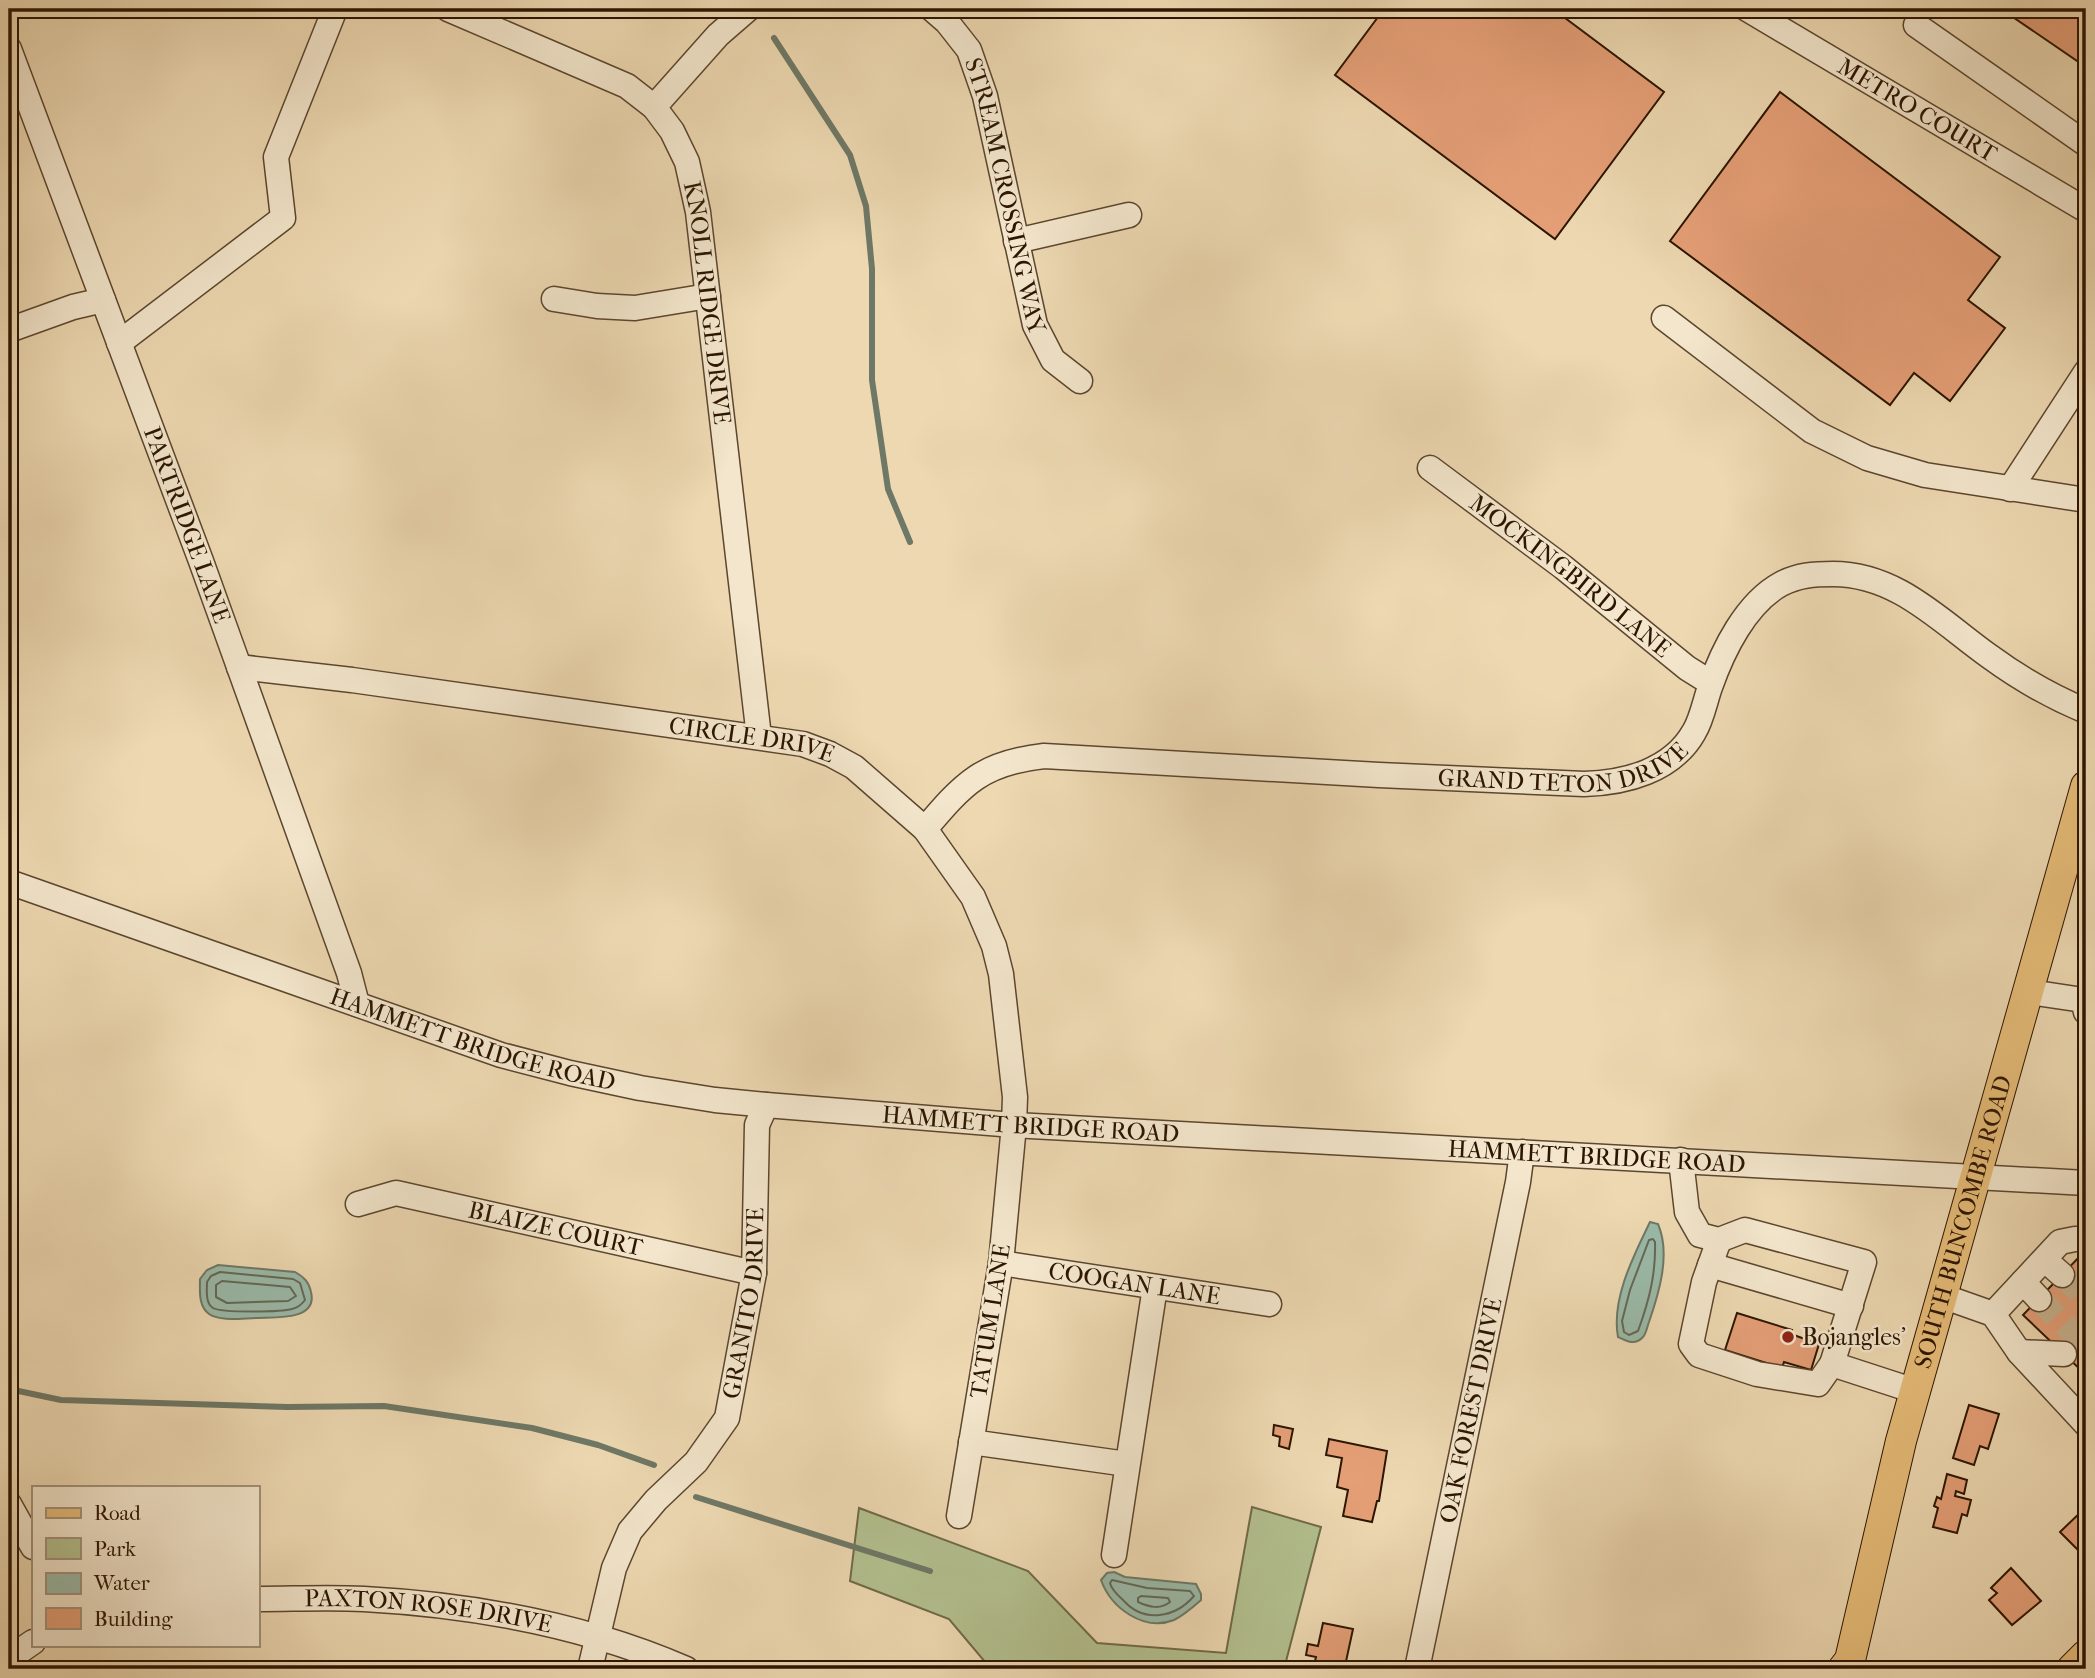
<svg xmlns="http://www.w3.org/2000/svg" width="2095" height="1678" viewBox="0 0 2095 1678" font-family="'IM FELL French Canon',serif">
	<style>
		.green { fill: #b3c08f; stroke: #706a48; stroke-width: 2 }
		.water { fill: #9abaa9; stroke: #6e7866; stroke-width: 2 }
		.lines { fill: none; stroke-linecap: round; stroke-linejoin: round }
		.shore { stroke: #636856; stroke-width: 2 }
		.stream { stroke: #6e7866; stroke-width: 6 }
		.building { fill: #e59f77; stroke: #2c1502; stroke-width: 2 }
		.minor-tunnel { stroke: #c6b18e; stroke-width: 24; stroke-dasharray: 24 12; stroke-linecap: butt }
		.minor-casing { stroke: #5c462e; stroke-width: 27 }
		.major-casing { stroke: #2c1502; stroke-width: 32 }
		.minor { stroke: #f3e6cc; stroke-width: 24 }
		.major { stroke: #e6bc78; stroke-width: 30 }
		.poi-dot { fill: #8f2418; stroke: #f3e6cc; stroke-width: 2.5 }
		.labels { text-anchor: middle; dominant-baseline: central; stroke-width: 5; stroke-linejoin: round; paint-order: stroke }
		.street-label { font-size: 24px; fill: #2c1502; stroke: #f3e6cc }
		.poi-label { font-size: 24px; fill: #2c1502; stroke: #f3e6cc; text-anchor: start }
	</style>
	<rect width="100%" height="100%" fill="#edd8b1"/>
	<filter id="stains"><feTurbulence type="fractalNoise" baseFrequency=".00286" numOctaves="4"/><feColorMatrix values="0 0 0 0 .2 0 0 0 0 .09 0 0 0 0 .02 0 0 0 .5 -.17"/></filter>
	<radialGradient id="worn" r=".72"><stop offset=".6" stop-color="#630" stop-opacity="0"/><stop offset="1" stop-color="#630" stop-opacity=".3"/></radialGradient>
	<!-- green -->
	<polygon class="green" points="1252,1507 1321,1527 1284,1669 991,1669 949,1619 850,1581 859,1508 1028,1571 1097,1643 1226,1653"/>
	<!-- water -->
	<g class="water">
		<path d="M 1650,1222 L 1658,1224 C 1671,1254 1659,1293 1649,1322 C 1647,1327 1646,1334 1643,1337 C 1635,1346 1626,1341 1618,1337 C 1611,1299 1634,1255 1650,1222 Z"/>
		<path d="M 218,1265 L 295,1272 C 304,1277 309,1282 311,1292 C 318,1321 275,1317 257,1318 C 243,1318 221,1322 209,1314 C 198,1306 200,1290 200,1279 L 207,1270 Z"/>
		<path d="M 1114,1572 L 1125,1577 L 1196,1584 L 1201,1594 L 1201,1600 C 1193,1607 1184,1615 1174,1620 C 1144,1632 1111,1608 1101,1580 L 1107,1573 Z"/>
	</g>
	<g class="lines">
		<!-- shore -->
		<g class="shore">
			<path d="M 1653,1239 L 1655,1242 C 1656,1274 1649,1301 1638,1331 L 1629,1335 L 1624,1332 L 1622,1321 L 1630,1290 L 1649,1240 Z"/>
			<path d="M 220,1272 L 293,1279 L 300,1283 L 305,1300 C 302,1304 297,1308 292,1309 C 282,1312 221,1313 213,1308 C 205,1303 207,1290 207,1282 L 211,1276 Z"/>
			<polygon points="222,1281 290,1287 296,1296 288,1301 227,1303 216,1297 216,1285"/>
			<path d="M 1112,1580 L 1147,1588 L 1190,1591 L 1194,1596 C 1175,1618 1144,1623 1124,1601 C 1118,1595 1112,1591 1110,1583 Z"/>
			<path d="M 1141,1596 L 1168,1598 L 1170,1602 C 1160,1610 1149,1607 1138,1602 L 1138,1598 Z"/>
		</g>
		<!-- stream -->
		<g class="stream">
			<polyline points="774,38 850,155 866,206 872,269 872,380 888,489 910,542"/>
			<polyline points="9,1389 61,1400 287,1407 384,1406 532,1428 598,1445 654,1465"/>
			<polyline points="696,1497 930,1571"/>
		</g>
	</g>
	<!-- building -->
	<g class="building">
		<polygon points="1384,9 1553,9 1664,92 1555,239 1335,75"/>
		<polygon points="2001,9 2086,9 2086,67"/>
		<polygon points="1780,92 2000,257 1968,300 2005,328 1950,401 1914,373 1890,405 1670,241"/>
		<polygon points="2083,1253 2086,1257 2086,1375 2023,1315"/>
		<polygon points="1737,1313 1792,1330 1791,1334 1819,1344 1811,1370 1784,1362 1782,1368 1725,1350"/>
		<polygon points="1969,1405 1999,1414 1988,1449 1980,1446 1974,1465 1953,1458"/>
		<polygon points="1274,1425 1293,1429 1289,1449 1279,1446 1280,1437 1273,1435"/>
		<polygon points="1329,1439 1387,1451 1379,1501 1377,1501 1372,1522 1343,1516 1348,1490 1337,1487 1342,1458 1326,1455"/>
		<polygon points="1947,1474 1967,1480 1964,1494 1956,1491 1955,1496 1971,1500 1967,1516 1962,1514 1957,1533 1933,1527 1938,1508 1934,1506 1937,1497 1941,1499"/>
		<polygon points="2086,1507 2086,1555 2085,1557 2060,1532"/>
		<polygon points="2011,1568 2041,1601 2012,1625 1989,1600 1997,1593 1991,1588"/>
		<polygon points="1323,1623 1353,1629 1345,1666 1350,1667 1349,1669 1313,1669 1316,1657 1306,1655 1308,1644 1318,1646"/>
	</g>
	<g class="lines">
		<!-- minor-tunnel -->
		<g class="minor-tunnel">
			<polyline points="2062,1275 2086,1298"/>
			<polyline points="2039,1299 2081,1341"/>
		</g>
		<!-- minor casing -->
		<g class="minor-casing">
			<g id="minor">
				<path id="s1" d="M 448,9 L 627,86 L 654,107 L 672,131 L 687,162 L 698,212 L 759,737"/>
				<path id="s2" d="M 932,9 L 947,22 L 969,50 L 985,96 L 1035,325 L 1053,360 L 1080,381"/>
				<path id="s3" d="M 1747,9 L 2086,210"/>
				<polyline points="1916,25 2086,144"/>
				<path id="s4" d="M 9,49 L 201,561 L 349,973 L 357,1004"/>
				<polyline points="654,107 718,35 748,9"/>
				<polyline points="1016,241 1129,215"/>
				<polyline points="554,299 597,306 635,308 708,296"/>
				<polyline points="1664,318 1812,431 1867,458 1925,475 2086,500"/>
				<polyline points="9,330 73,307 103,300"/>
				<polyline points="119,343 283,218 276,157 335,9"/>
				<path id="s5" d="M 1430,468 L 1563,567 L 1687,668 L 1711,683"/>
				<polyline points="2010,489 2086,372"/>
				<path id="s6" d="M 239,667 L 352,680 L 803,744 L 830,754 L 854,767 L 925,829 L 973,897 L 994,946 L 1001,974 L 1015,1097 L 1014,1125 L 1001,1263 L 959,1516"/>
				<path id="s7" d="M 925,829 C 964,783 982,763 1044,756 L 1379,775 L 1584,784 C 1625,783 1672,771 1694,732 C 1702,719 1705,701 1710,687 C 1723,650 1746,603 1781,584 C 1798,575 1814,574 1833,574 C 1897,574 1940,621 1989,656 C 2019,678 2052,697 2086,711"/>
				<path id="s8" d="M 9,882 L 501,1055 L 570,1073 L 640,1088 L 715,1100 L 766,1105 L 1014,1125 L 2086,1183"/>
				<polyline points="2029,992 2083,1000 2086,1012"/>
				<polyline points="1681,1160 1687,1212 1700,1235 1719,1240 1745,1230 1864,1262 1832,1364 1915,1391"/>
				<path id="s9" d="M 358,1204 L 396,1193 L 754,1273"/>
				<polyline points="1719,1240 1704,1282 1691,1344 1699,1355 1757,1374 1818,1384 1832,1364"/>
				<polyline points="2045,1260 2062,1275"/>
				<path id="s10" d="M 1001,1263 L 1269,1304"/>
				<polyline points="1710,1265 1851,1306"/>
				<polyline points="2023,1282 2039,1299"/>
				<polyline points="1942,1296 1993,1314 2019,1352 2086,1424"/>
				<polyline points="1993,1314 2060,1242 2075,1239 2086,1239"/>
				<polyline points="2019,1352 2064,1354"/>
				<polyline points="971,1442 1127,1464"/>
				<polyline points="9,1504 33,1547"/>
				<polyline points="1114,1555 1155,1287"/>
				<path id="s11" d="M 257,1599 C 293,1599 329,1597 364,1599 C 474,1605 585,1625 686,1669"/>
				<polyline points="9,1662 17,1653 33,1642"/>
				<path id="s12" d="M 590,1669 L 614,1568 L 630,1531 L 656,1500 L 696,1462 L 727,1418 L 754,1273 L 757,1125 L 766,1105"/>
				<path id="s13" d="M 1417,1669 L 1518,1182 L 1522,1152"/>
			</g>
		</g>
		<!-- major casing -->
		<g class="major-casing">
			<g id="major">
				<path id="s14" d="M 1843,1669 L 1850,1660 L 1901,1441 L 2086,786"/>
				<polyline points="2072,1669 2086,1655"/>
			</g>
		</g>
		<!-- minor -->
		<use href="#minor" class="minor"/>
		<!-- major -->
		<use href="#major" class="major"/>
	</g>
	<!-- markers -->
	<circle class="poi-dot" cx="1788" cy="1337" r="7"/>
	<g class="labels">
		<!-- street labels -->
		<g class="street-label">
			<text stroke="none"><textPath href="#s3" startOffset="198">METRO COURT</textPath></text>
			<text stroke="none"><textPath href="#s2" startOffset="206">STREAM CROSSING WAY</textPath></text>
			<text stroke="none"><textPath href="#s1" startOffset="436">KNOLL RIDGE DRIVE</textPath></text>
			<text stroke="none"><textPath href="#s4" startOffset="508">PARTRIDGE LANE</textPath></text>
			<text stroke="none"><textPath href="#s5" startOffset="177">MOCKINGBIRD LANE</textPath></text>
			<text stroke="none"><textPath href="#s6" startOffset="518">CIRCLE DRIVE</textPath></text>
			<text stroke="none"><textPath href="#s7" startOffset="667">GRAND TETON DRIVE</textPath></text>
			<text stroke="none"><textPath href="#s8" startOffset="490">HAMMETT BRIDGE ROAD</textPath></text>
			<text stroke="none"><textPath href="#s8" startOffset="1057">HAMMETT BRIDGE ROAD</textPath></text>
			<text stroke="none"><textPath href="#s8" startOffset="1624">HAMMETT BRIDGE ROAD</textPath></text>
			<text stroke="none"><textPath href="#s14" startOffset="464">SOUTH BUNCOMBE ROAD</textPath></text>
			<text stroke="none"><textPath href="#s9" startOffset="203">BLAIZE COURT</textPath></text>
			<text stroke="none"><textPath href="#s10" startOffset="135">COOGAN LANE</textPath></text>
			<text stroke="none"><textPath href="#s12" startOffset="410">GRANITO DRIVE</textPath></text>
			<text transform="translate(990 1321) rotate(-81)">TATUM LANE</text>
			<text stroke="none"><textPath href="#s13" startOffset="264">OAK FOREST DRIVE</textPath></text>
			<text stroke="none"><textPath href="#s11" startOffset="172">PAXTON ROSE DRIVE</textPath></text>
		</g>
		<!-- poi labels -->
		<g class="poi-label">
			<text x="1802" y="1337">Bojangles'</text>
		</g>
	</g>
	<!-- margin -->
	<rect width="2095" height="1678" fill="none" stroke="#edd8b1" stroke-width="35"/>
	<rect x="10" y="10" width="2074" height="1657" fill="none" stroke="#2c1502" stroke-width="3.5"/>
	<rect x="18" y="18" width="2060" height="1643" fill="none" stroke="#2c1502" stroke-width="2"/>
	<!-- legend -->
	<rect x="32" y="1486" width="228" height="161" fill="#f3e6cc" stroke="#a3927b" stroke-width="2"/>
	<rect x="46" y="1508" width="35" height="10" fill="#e6bc78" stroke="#a3927b" stroke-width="2"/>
	<text x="94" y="1520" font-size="21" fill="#2c1502">Road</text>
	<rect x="46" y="1538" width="35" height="21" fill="#b3c08f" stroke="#a3927b" stroke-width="2"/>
	<text x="94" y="1556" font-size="21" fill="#2c1502">Park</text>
	<rect x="46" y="1573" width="35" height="21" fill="#9abaa9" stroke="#a3927b" stroke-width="2"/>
	<text x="94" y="1590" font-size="21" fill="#2c1502">Water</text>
	<rect x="46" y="1608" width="35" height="21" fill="#e59f77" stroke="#a3927b" stroke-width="2"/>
	<text x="94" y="1626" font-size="21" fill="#2c1502">Building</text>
	<rect width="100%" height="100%" filter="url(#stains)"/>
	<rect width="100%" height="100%" fill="url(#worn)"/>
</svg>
